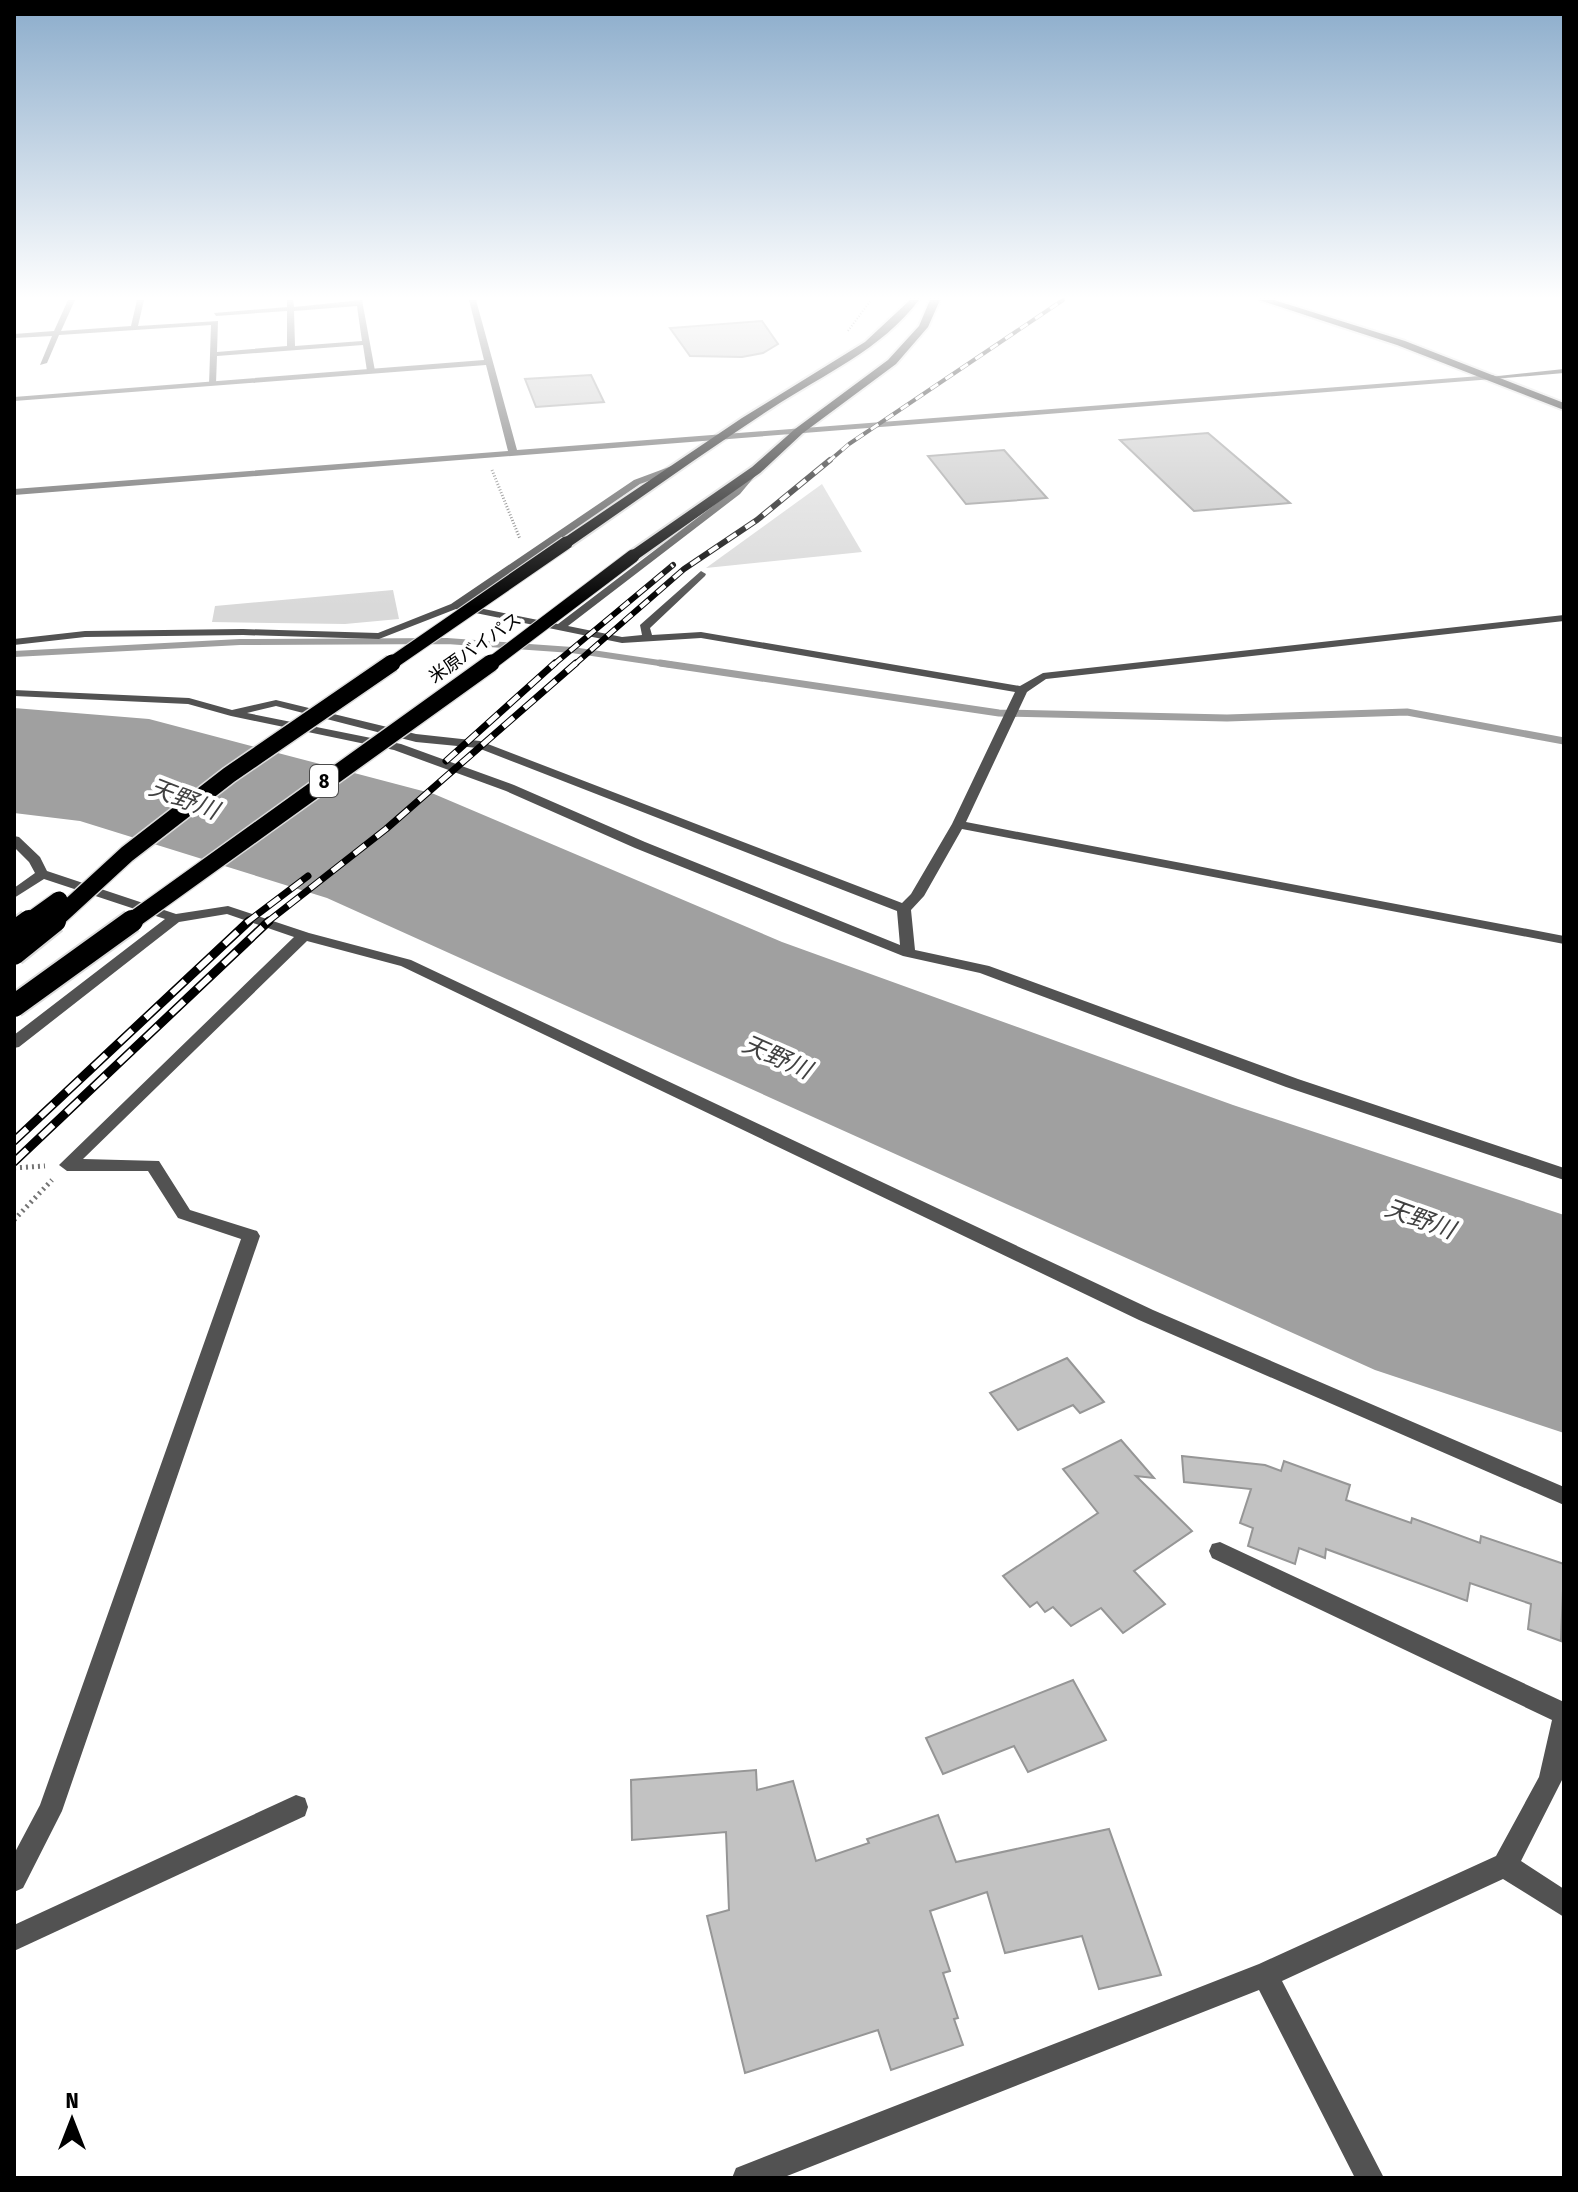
<svg xmlns="http://www.w3.org/2000/svg" width="1578" height="2192" viewBox="0 0 1578 2192" font-family="'Fira Sans Condensed','Noto Sans JP',sans-serif">
	<style>
		.green { fill: #d9d9d9 }
		.water { fill: #a0a0a0 }
		.lines { fill: none; stroke-linecap: round; stroke-linejoin: round }
		.stream-far1 { stroke: #a0a0a0; stroke-width: 6 }
		.stream { stroke: #a0a0a0; stroke-width: 7 }
		.building { fill: #c2c2c2; stroke: #969696; stroke-width: 2 }
		.trunk-casing { stroke: #dbdbdb; stroke-width: 4 }
		.path-far2 { stroke: #747474; stroke-width: 2; stroke-dasharray: 1 2; stroke-linecap: butt }
		.path-far1 { stroke: #747474; stroke-width: 3; stroke-dasharray: 1 2; stroke-linecap: butt }
		.path { stroke: #747474; stroke-width: 5; stroke-dasharray: 2 4; stroke-linecap: butt }
		.minor { fill: #525252; fill-rule: evenodd }
		.tertiary { fill: #525252; fill-rule: evenodd }
		.secondary { fill: #1f1f1f; fill-rule: evenodd }
		.trunk { fill: #000; fill-rule: evenodd }
		.rail-far3-casing { stroke: #000; stroke-width: 4 }
		.rail-far2-casing { stroke: #000; stroke-width: 6 }
		.rail-far1-casing { stroke: #000; stroke-width: 7 }
		.rail-casing { stroke: #000; stroke-width: 9 }
		.rail-far3 { stroke: #fff; stroke-width: 3; stroke-dasharray: 9; stroke-linecap: butt }
		.rail-far2 { stroke: #fff; stroke-width: 4; stroke-dasharray: 11; stroke-linecap: butt }
		.rail-far1 { stroke: #fff; stroke-width: 5; stroke-dasharray: 14; stroke-linecap: butt }
		.rail { stroke: #fff; stroke-width: 6; stroke-dasharray: 18; stroke-linecap: butt }
		.trunk-bridge-far2-casing { stroke: #dbdbdb; stroke-width: 15; stroke-linecap: butt }
		.trunk-bridge-far1-casing { stroke: #dbdbdb; stroke-width: 20; stroke-linecap: butt }
		.trunk-bridge-casing { stroke: #dbdbdb; stroke-width: 26; stroke-linecap: butt }
		.trunk-bridge-far2 { stroke: #000; stroke-width: 13 }
		.trunk-bridge-far1 { stroke: #000; stroke-width: 17 }
		.trunk-bridge { stroke: #000; stroke-width: 22 }
		.labels { text-anchor: middle; dominant-baseline: central; stroke-width: 8; stroke-linejoin: round; paint-order: stroke }
		.far-street-label { font-size: 18px; fill: #000; stroke: #fff }
		.shield { fill: #fff; stroke: #4c4c4c; stroke-width: 2 }
		.shield-label { font-size: 20px; font-weight: bold; fill: #000 }
		.water-label { font-size: 24px; font-style: italic; fill: #414141; stroke: #fff }
	</style>
	<rect width="100%" height="100%" fill="#fff"/>
	<!-- green -->
	<g class="green">
		<polygon points="822,484 862,552 706,568"/>
		<polygon points="393,590 399,619 345,624 212,622 215,606"/>
	</g>
	<!-- water -->
	<polygon class="water" points="14,708 149,719 434,794 782,942 1233,1105 1564,1215 1564,1433 1375,1370 327,898 80,821 14,813"/>
	<g class="lines">
		<!-- stream-far1 -->
		<polyline class="stream-far1" points="14,654 240,642 447,641 572,650 673,665"/>
		<!-- stream -->
		<polyline class="stream" points="660,663 999,713 1227,718 1407,712 1564,741"/>
	</g>
	<!-- building -->
	<g class="building">
		<polygon points="762,321 778,344 763,353 742,357 690,356 670,328"/>
		<polygon points="591,375 604,402 536,407 525,379"/>
		<polygon points="1208,433 1290,503 1194,511 1120,440"/>
		<polygon points="1004,450 1047,498 966,504 928,456"/>
		<polygon points="1067,1358 1104,1402 1080,1413 1073,1405 1018,1430 990,1393"/>
		<polygon points="1121,1440 1154,1478 1136,1476 1192,1531 1134,1571 1165,1604 1123,1633 1101,1608 1071,1626 1053,1607 1045,1612 1037,1602 1030,1607 1003,1576 1098,1513 1063,1469"/>
		<polygon points="1182,1456 1265,1465 1281,1471 1284,1461 1350,1485 1346,1500 1411,1523 1412,1518 1480,1543 1481,1536 1564,1564 1561,1641 1528,1629 1531,1604 1470,1583 1467,1601 1326,1549 1325,1558 1299,1548 1295,1564 1248,1546 1253,1528 1240,1523 1251,1489 1184,1482"/>
		<polygon points="1073,1680 1106,1740 1028,1772 1014,1746 943,1774 926,1738"/>
		<polygon points="756,1770 757,1790 793,1781 816,1861 869,1843 867,1839 938,1815 956,1862 1109,1829 1161,1975 1099,1989 1082,1936 1005,1953 987,1892 930,1911 950,1971 943,1973 958,2018 954,2019 963,2045 891,2070 878,2030 745,2073 707,1916 729,1910 726,1832 632,1840 631,1780"/>
	</g>
	<g class="lines">
		<!-- trunk casing -->
		<g class="trunk-casing">
			<g id="trunk">
				<path d="M 910,300 L 919,300 C 881,350 824,374 772,408 C 704,452 638,500 571,546 L 561,546 L 561,540 L 742,418 L 865,342 Z"/>
				<polygon points="930,300 940,300 928,327 896,364 803,433 760,473 638,559 628,559 628,553 752,467 795,429 888,360 919,326"/>
				<polygon points="1259,300 1274,300 1405,341 1564,403 1564,410 1397,345"/>
			</g>
		</g>
		<!-- path-far2 -->
		<polyline class="path-far2" points="848,331 871,300"/>
		<!-- path-far1 -->
		<polyline class="path-far1" points="492,470 520,539"/>
		<!-- path -->
		<g class="path">
			<polyline points="14,1168 45,1166"/>
			<polyline points="14,1220 52,1180"/>
		</g>
		<!-- minor -->
		<g class="minor">
			<path d="M 68,300 L 75,300 L 61,331 L 131,326 L 137,300 L 144,300 L 138,326 L 218,321 L 217,352 L 287,346 L 287,311 L 216,316 L 214,313 L 287,307 L 287,300 L 293,300 L 294,307 L 362,300 L 375,371 L 371,373 L 367,371 L 363,345 L 217,356 L 216,383 L 209,385 L 211,325 L 59,335 L 47,363 L 40,365 L 52,336 L 14,338 L 14,334 L 54,331 ZM 357,306 L 362,341 L 295,346 L 294,311 Z"/>
			<path d="M 677,464 L 680,465 L 680,469 L 640,484 L 464,605 L 558,624 L 734,490 L 756,467 L 760,470 L 740,494 L 568,626 L 622,637 L 642,635 L 640,625 L 701,571 L 706,574 L 705,576 L 650,628 L 652,635 L 701,632 L 1020,686 L 1043,673 L 1564,615 L 1564,621 L 1046,679 L 1027,692 L 966,822 L 1564,936 L 1564,944 L 962,829 L 924,896 L 911,910 L 915,950 L 989,966 L 1298,1079 L 1564,1168 L 1564,1180 L 1286,1087 L 980,973 L 903,956 L 635,848 L 506,791 L 394,750 L 231,716 L 188,704 L 14,696 L 14,690 L 189,698 L 232,710 L 276,700 L 416,734 L 480,741 L 902,903 L 911,894 L 952,824 L 1015,692 L 701,638 L 622,643 L 456,609 L 379,639 L 243,635 L 85,637 L 14,645 L 14,639 L 85,631 L 243,629 L 378,633 L 451,604 L 634,480 ZM 276,706 L 416,742 L 478,748 L 897,911 L 900,945 L 645,842 L 514,785 L 401,744 L 247,713 Z"/>
			<polygon points="14,836 19,837 40,857 47,871 176,914 228,906 309,933 411,960 1153,1310 1564,1487 1564,1505 1139,1320 401,966 307,941 83,1159 159,1161 190,1210 257,1231 260,1236 62,1811 23,1888 14,1892 14,1854 40,1805 241,1239 178,1218 148,1171 67,1171 59,1165 294,937 227,914 179,922 19,1047 14,1048 14,1035 165,919 44,879 14,898 14,888 35,873 29,862 14,847"/>
			<polygon points="1220,1542 1564,1702 1562,1780 1521,1861 1564,1889 1564,1917 1503,1879 1282,1981 1384,2178 1355,2178 1259,1990 782,2178 732,2178 736,2168 1259,1964 1496,1856 1539,1777 1552,1720 1212,1558 1209,1551 1212,1544"/>
			<polygon points="296,1795 305,1798 308,1807 305,1816 14,1951 14,1925"/>
		</g>
		<!-- tertiary -->
		<polygon class="tertiary" points="469,300 476,300 517,450 1493,375 1497,377 1493,379 14,495 14,489 508,451 486,365 14,401 14,397 484,360"/>
		<!-- secondary -->
		<polygon class="secondary" points="1564,369 1564,373 1493,379 1489,377"/>
		<!-- trunk -->
		<use href="#trunk" class="trunk"/>
		<!-- rail-far3 casing -->
		<g class="rail-far3-casing">
			<polyline id="rail-far3" points="828,462 849,444 1063,300"/>
		</g>
		<!-- rail-far2 casing -->
		<g class="rail-far2-casing">
			<g id="rail-far2">
				<polyline points="553,665 673,565"/>
				<polyline points="574,665 684,569 757,520 830,460"/>
			</g>
		</g>
		<!-- rail-far1 casing -->
		<g class="rail-far1-casing">
			<g id="rail-far1">
				<polyline points="446,761 555,663"/>
				<polyline points="246,923 308,876"/>
				<polyline points="266,923 386,829 576,663"/>
			</g>
		</g>
		<!-- rail casing -->
		<g class="rail-casing">
			<g id="rail">
				<polyline points="14,1141 249,921"/>
				<polyline points="14,1162 269,921"/>
			</g>
		</g>
		<!-- rail-far3 -->
		<use href="#rail-far3" class="rail-far3"/>
		<!-- rail-far2 -->
		<use href="#rail-far2" class="rail-far2"/>
		<!-- rail-far1 -->
		<use href="#rail-far1" class="rail-far1"/>
		<!-- rail -->
		<use href="#rail" class="rail"/>
		<!-- trunk-bridge-far2 casing -->
		<g class="trunk-bridge-far2-casing">
			<g id="trunk-bridge-far2">
				<polyline points="389,665 566,543"/>
				<polyline points="489,665 633,556"/>
			</g>
		</g>
		<!-- trunk-bridge-far1 casing -->
		<g class="trunk-bridge-far1-casing">
			<g id="trunk-bridge-far1">
				<polyline points="27,923 59,900"/>
				<polyline points="52,923 127,854 229,775 392,663"/>
				<polyline points="129,923 491,663"/>
			</g>
		</g>
		<!-- trunk-bridge casing -->
		<g class="trunk-bridge-casing">
			<g id="trunk-bridge">
				<polyline points="14,932 29,921"/>
				<polyline points="14,954 55,921"/>
				<polyline points="14,1006 132,921"/>
			</g>
		</g>
		<!-- trunk-bridge-far2 -->
		<use href="#trunk-bridge-far2" class="trunk-bridge-far2"/>
		<!-- trunk-bridge-far1 -->
		<use href="#trunk-bridge-far1" class="trunk-bridge-far1"/>
		<!-- trunk-bridge -->
		<use href="#trunk-bridge" class="trunk-bridge"/>
	</g>
	<!-- sky -->
	<linearGradient id="sky" x2="0" y2="1"><stop stop-color="#8baccb"/><stop offset="0.49" stop-color="#fff"/><stop offset="1" stop-color="#fff" stop-opacity="0"/></linearGradient>
	<rect width="1578" height="607" fill="url(#sky)"/>
	<g class="labels">
		<!-- far-street labels -->
		<g class="far-street-label">
			<text transform="translate(475 648) rotate(-35)">米原バイパス</text>
		</g>
		<!-- shield labels -->
		<rect class="shield" x="310" y="765" width="28" height="32" rx="6"/>
		<g class="shield-label">
			<text x="324" y="781">8</text>
		</g>
		<!-- water labels -->
		<g class="water-label">
			<text transform="translate(184 799) rotate(21)">天野川</text>
			<text transform="translate(777 1057) rotate(24)">天野川</text>
			<text transform="translate(1420 1219) rotate(20)">天野川</text>
		</g>
	</g>
	<!-- border -->
	<rect width="1578" height="2192" fill="none" stroke="#000000" stroke-width="32"/>
	<!-- north arrow -->
	<g transform="translate(72 2120)" stroke="#ffffff" stroke-width="6" paint-order="stroke">
	<path d="M0-6L14 30L0 20L-14 30Z" fill="#000000"/>
	<text y="-12" font-size="22" font-weight="bold" text-anchor="middle" fill="#000000">N</text>
	</g>
</svg>
